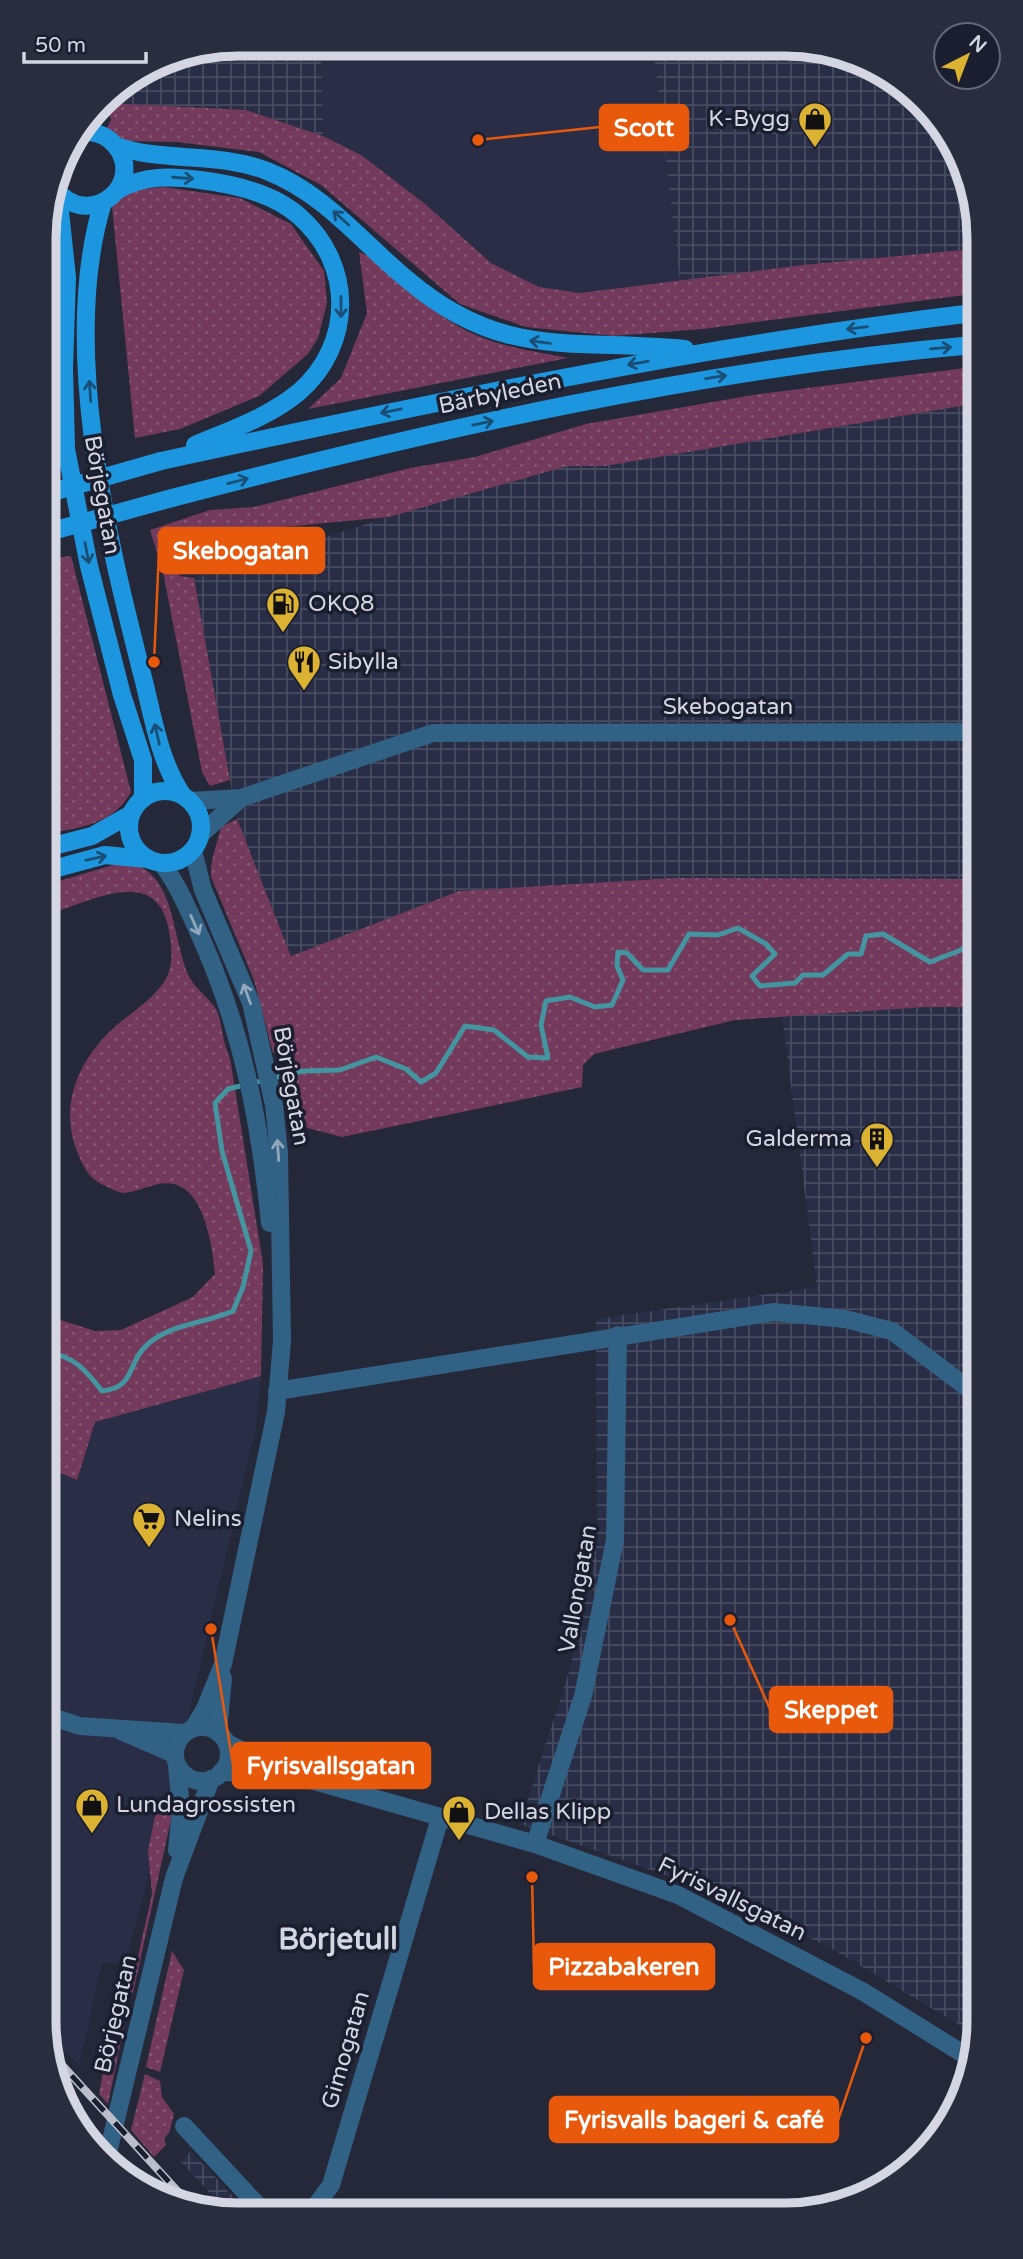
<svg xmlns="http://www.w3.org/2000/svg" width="1023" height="2259" viewBox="0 0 1023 2259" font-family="'Varela Round',sans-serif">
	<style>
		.built { fill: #292d45 }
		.industrial { fill: url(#industrial-grid) }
		.grass { fill: url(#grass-dots) }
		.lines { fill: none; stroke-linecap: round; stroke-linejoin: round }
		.stream { stroke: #4395a1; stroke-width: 5 }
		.minor { stroke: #316184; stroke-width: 18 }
		.major { stroke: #1c97df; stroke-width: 18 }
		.rail-casing { stroke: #bcbfcb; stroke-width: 8 }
		.rail { stroke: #1b1e2f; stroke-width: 5; stroke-dasharray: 16; stroke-linecap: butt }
		.major-bridge { stroke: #1c97df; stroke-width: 18 }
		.oneway { stroke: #1b4e75 }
		.oneway2 { stroke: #93a7bc }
		.labels { text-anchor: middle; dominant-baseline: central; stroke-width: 7; stroke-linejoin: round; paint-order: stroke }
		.poi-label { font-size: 23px; fill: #d4d6e2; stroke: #1b1e2f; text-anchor: start }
		.street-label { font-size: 23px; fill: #d4d6e2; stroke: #1b1e2f }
		.district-label { font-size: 30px; font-weight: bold; fill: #d4d6e2; stroke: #1b1e2f }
		.rim { fill: none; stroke: #d4d6e2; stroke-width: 9 }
		.leader { fill: none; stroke: #e8590c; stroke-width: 2.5 }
		.callout-dot { fill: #e8590c; stroke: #1b1e2f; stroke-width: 2.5 }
		.callout { fill: #e8590c; stroke: #e8590c; stroke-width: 2.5 }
		.callout-label { font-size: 24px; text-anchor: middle; font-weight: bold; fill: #fff }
	</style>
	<defs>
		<pattern id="industrial-grid" width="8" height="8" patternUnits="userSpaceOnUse" patternTransform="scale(1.75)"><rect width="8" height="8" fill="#292d45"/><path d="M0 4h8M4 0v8" fill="none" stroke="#474b60"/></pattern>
		<pattern id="grass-dots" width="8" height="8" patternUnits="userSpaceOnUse" patternTransform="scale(1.75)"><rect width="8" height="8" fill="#733a5b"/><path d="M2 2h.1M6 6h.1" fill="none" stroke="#865672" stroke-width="1.8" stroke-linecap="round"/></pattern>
	</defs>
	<rect width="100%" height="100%" fill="#252839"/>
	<!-- built -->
	<g class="built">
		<polygon points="321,44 653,46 680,281 580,293 539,287 491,263 424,203 361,155 323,136"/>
		<polygon points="261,1376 256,1428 168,1802 125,1964 102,1963 79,2066 50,2035 48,1468 77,1480 95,1422"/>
		<polygon points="440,2197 496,2210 437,2210"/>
	</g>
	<!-- industrial -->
	<g class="industrial">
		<polygon points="238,44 321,44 323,136 246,110 106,103 110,92 164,58"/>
		<polygon points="653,46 822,47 913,92 973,187 973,249 680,281"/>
		<polygon points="973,404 975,879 675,878 459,891 291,956 237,819 194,578 485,487 567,466 605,466"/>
		<polygon points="926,1007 975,1007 978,2036 829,1947 705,1889 520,1824 570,1669 597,1533 596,1319 817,1287 782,1016"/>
		<polygon points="191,2151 246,2211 227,2211 180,2161"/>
	</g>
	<!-- grass -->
	<g class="grass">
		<polygon points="106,103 246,110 323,136 361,155 424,203 491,263 539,287 580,293 803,265 973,249 973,294 703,329 613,336 526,327 460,304 321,185 259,152 177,142 120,141 107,128 111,120"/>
		<polygon points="164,187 240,198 291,224 324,271 327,303 318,338 308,354 259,396 180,429 135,438 112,206 131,190"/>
		<path d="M 359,252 C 384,261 402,286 423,302 C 475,343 505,346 568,358 L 308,409 L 341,378 L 367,313 Z"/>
		<polygon points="973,367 973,404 605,466 567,466 389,517 272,528 225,544 178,576 194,578 230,780 210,786 202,772 163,572 150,530 210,510 254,507 410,468 475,457 586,424 753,395"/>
		<path d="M 71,556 L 131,792 C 113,825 81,827 46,834 L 45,559 Z"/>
		<path d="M 237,819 L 291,956 L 459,891 L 675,878 L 975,879 L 975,1007 L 926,1007 L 735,1020 L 594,1054 L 583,1065 L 582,1087 L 342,1137 L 300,1126 L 294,1053 L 273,1053 L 254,980 L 211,877 C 210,859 217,845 221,827 Z"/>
		<path d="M 120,863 C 177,862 171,942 190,978 C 196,990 211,999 217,1011 C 223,1026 222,1042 230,1058 L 263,1264 L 261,1376 L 95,1422 L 77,1480 L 48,1468 L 48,1316 L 95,1331 L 121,1330 L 193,1297 L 215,1274 C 213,1249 205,1194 177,1185 C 161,1179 141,1191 125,1193 C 119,1193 112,1189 106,1186 C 92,1181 85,1171 79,1156 C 57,1107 78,1059 117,1025 C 132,1012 153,999 164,982 C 174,967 172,948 169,931 C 157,861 88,904 47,914 L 46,885 Z"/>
		<polygon points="156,1811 172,1815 133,1993 130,1992 152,1894 148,1851"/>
		<polygon points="172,1951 184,1970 160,2072 146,2067"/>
		<polygon points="122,2026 124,2026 108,2104 99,2094 105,2062 117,2043"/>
		<polygon points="145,2074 160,2081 162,2097 174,2114 169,2133 164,2138 166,2145 154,2157 131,2130"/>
	</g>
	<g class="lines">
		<!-- stream -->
		<path class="stream" d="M 48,1354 C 72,1353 88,1373 102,1391 C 137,1387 126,1363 148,1344 C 170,1324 206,1323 233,1311 L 243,1287 L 251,1251 L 222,1151 L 215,1103 L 228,1089 L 303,1071 L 340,1070 L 376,1057 L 406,1069 L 421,1082 L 436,1073 L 465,1026 L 494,1030 L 528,1057 L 548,1058 L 541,1025 L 546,1001 L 570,997 L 595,1007 L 612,1005 L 623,980 L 617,966 L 618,952 L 627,953 L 643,970 L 668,970 L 689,934 L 718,935 L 738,928 L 766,944 L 775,954 L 752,976 L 760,986 L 795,983 L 803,975 L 823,975 L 848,954 L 861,954 L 866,936 L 883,934 L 930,962 L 961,950 L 975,937"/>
		<!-- minor -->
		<g class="minor">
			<polyline points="191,801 241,798 433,733 974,732"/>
			<polyline points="200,835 241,798"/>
			<polyline points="193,851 203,890 251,1003 274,1105 279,1153 282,1341 276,1412 223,1664 205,1709 194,1727"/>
			<path d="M 163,865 C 180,888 190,914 202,940 C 243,1033 260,1123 270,1223"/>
			<polyline points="277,1391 774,1312 845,1319 892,1331 977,1395"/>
			<polyline points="49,1716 80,1726 183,1733"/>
			<circle cx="202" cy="1754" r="27"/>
			<polyline points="121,1731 174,1754"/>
			<polyline points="218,1732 223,1678"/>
			<polyline points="227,1743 290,1774 535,1844 678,1895 862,1991 973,2060"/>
			<polyline points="221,1772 287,1774"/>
			<polyline points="535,1844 583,1696 615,1540 618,1335"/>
			<polyline points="177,1850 181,1809 177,1765"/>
			<polyline points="184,2126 263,2211"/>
			<polyline points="106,2161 174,1878 211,1779"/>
			<polyline points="312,2211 331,2185 440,1818"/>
		</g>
		<!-- major -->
		<g class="major">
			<path d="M 116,146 C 165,163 215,151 267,171 C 326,194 362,243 409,281 C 504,361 574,338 685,349"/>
			<path d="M 56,190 C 91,232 148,181 114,144 C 105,134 91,130 78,133"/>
			<path d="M 118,190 C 144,175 171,176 200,180 C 233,184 273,193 299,216 C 354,264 354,344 299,392 C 269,417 230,430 195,445"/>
			<polyline points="58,193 67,277 64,368 66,449 89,566 122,695 143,760 143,798"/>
			<path d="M 103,202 C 60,342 106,532 141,670 C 153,714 158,759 183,796"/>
			<path d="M 161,461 C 430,403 699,346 973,313"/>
			<path d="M 172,498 C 436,429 701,369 973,345"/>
			<circle cx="165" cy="827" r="36"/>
			<polyline points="46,848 92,836 131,814"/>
			<polyline points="46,871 105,855 147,859"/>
		</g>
		<!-- rail casing -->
		<g class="rail-casing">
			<polyline id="rail" points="50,2052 193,2208"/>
		</g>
		<!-- rail -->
		<use href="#rail" class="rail"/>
		<!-- major-bridge -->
		<g class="major-bridge">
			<polyline points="45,494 161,461"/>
			<polyline points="45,533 172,498"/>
		</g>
	</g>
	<!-- one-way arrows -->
	<defs><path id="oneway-shaft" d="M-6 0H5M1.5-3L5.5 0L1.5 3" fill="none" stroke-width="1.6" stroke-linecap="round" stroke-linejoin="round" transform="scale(1.75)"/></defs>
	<g class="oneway">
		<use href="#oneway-shaft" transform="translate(183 178) rotate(4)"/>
		<use href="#oneway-shaft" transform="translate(341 218) rotate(-138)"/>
		<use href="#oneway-shaft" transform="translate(341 307) rotate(90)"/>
		<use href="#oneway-shaft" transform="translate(857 328) rotate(172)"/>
		<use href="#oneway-shaft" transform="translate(540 342) rotate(-172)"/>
		<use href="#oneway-shaft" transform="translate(941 348) rotate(-5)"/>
		<use href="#oneway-shaft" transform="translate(638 363) rotate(170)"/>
		<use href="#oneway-shaft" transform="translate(716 377) rotate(-9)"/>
		<use href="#oneway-shaft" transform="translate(90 391) rotate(-94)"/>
		<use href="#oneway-shaft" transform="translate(391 411) rotate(168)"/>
		<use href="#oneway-shaft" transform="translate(483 423) rotate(-12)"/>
		<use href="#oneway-shaft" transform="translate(238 481) rotate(-15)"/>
		<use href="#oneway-shaft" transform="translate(87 553) rotate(79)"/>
		<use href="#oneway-shaft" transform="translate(157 734) rotate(-103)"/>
		<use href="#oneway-shaft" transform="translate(96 858) rotate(-13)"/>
	</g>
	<g class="oneway2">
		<use href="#oneway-shaft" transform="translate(195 925) rotate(66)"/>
		<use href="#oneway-shaft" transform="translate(247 994) rotate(-110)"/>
		<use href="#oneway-shaft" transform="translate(278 1150) rotate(-94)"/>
	</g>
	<!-- icons -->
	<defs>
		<g id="shop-pin" transform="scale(1.75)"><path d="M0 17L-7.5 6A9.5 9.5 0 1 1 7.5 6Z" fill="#dcb233" stroke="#1b1e2f"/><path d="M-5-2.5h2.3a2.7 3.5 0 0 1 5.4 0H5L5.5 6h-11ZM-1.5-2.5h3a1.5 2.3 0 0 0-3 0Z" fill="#111"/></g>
		<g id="fuel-pin" transform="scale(1.75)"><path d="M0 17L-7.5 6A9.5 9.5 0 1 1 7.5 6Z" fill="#dcb233" stroke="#1b1e2f"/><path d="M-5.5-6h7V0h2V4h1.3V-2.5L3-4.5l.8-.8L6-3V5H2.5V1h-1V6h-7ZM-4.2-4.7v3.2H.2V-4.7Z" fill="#111"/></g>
		<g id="restaurant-pin" transform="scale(1.75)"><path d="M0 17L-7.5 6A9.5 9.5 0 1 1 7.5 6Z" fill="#dcb233" stroke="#1b1e2f"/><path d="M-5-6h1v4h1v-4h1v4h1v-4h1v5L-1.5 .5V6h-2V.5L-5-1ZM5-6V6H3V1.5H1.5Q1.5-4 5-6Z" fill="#111"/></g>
		<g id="building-pin" transform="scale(1.75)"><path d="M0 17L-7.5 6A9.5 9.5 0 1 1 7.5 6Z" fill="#dcb233" stroke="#1b1e2f"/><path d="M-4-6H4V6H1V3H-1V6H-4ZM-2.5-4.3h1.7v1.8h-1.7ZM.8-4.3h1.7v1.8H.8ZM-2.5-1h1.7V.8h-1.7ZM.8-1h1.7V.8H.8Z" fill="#111"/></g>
		<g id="supermarket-pin" transform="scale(1.75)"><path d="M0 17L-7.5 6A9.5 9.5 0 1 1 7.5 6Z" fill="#dcb233" stroke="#1b1e2f"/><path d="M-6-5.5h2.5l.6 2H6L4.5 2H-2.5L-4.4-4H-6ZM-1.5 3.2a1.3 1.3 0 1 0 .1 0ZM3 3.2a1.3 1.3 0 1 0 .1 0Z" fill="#111"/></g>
	</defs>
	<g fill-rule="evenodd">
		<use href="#shop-pin" x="815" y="119"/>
		<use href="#fuel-pin" x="283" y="604"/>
		<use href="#restaurant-pin" x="304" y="662"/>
		<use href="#building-pin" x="877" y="1139"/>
		<use href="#supermarket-pin" x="149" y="1519"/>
		<use href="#shop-pin" x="92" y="1805"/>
		<use href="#shop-pin" x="459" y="1812"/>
	</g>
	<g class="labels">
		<!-- poi labels -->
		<g class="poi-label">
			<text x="790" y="119" text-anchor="end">K-Bygg</text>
			<text x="308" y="604">OKQ8</text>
			<text x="328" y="662">Sibylla</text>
			<text x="852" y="1139" text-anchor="end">Galderma</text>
			<text x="174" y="1519">Nelins</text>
			<text x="116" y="1805">Lundagrossisten</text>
			<text x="484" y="1812">Dellas Klipp</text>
		</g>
		<!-- street labels -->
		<g class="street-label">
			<text transform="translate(500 394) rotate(-12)">Bärbyleden</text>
			<text transform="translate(102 495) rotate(80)">Börjegatan</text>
			<text x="728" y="707">Skebogatan</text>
			<text transform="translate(291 1086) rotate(80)">Börjegatan</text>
			<text transform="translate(578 1589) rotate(-80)">Vallongatan</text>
			<text transform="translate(732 1899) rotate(26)">Fyrisvallsgatan</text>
			<text transform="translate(116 2014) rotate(-77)">Börjegatan</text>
			<text transform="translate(346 2050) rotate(-74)">Gimogatan</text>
		</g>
		<!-- district labels -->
		<g class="district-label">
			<text x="338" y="1939">Börjetull</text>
		</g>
	</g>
	<!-- crop -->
	<path d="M0 0H1023V2259H0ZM238 56H785A182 182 0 0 1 967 238V2021A182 182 0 0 1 785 2203H238A182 182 0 0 1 56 2021V238A182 182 0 0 1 238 56Z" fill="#2a2d3d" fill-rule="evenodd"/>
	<path class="rim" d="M238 56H785A182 182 0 0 1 967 238V2021A182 182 0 0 1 785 2203H238A182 182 0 0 1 56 2021V238A182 182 0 0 1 238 56Z"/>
	<!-- callouts -->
	<path class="leader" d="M478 140L600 127M154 662L159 551M730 1620L770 1709M211 1629L233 1765M532 1877L534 1966M866 2038L838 2120"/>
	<g class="callout-dot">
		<circle cx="478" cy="140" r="7"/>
		<circle cx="154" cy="662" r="7"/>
		<circle cx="730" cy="1620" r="7"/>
		<circle cx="211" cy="1629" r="7"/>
		<circle cx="532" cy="1877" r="7"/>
		<circle cx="866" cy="2038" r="7"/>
	</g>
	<g class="callout">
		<rect x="600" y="105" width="88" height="45" rx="7"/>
		<rect x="159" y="528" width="165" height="45" rx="7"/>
		<rect x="770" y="1687" width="122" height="45" rx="7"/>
		<rect x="233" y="1743" width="197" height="45" rx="7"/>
		<rect x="534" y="1944" width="180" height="45" rx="7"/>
		<rect x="550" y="2097" width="288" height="45" rx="7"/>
	</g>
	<g class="callout-label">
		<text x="644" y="136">Scott</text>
		<text x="241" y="559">Skebogatan</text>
		<text x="831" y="1718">Skeppet</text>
		<text x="331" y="1774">Fyrisvallsgatan</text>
		<text x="624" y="1975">Pizzabakeren</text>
		<text x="694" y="2128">Fyrisvalls bageri &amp; café</text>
	</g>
	<!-- north arrow -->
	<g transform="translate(967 56) rotate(42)"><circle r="33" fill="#1b1e2f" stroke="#656877" stroke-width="2"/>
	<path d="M0-5L12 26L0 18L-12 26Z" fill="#dcb233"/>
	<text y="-10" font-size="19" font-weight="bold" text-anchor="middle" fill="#d4d6e2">N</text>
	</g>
	<!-- scale -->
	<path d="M24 52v10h122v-10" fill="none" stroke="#d4d6e2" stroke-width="3.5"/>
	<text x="35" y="52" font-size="21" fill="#d4d6e2" stroke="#1b1e2f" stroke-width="5" paint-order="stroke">50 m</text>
</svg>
